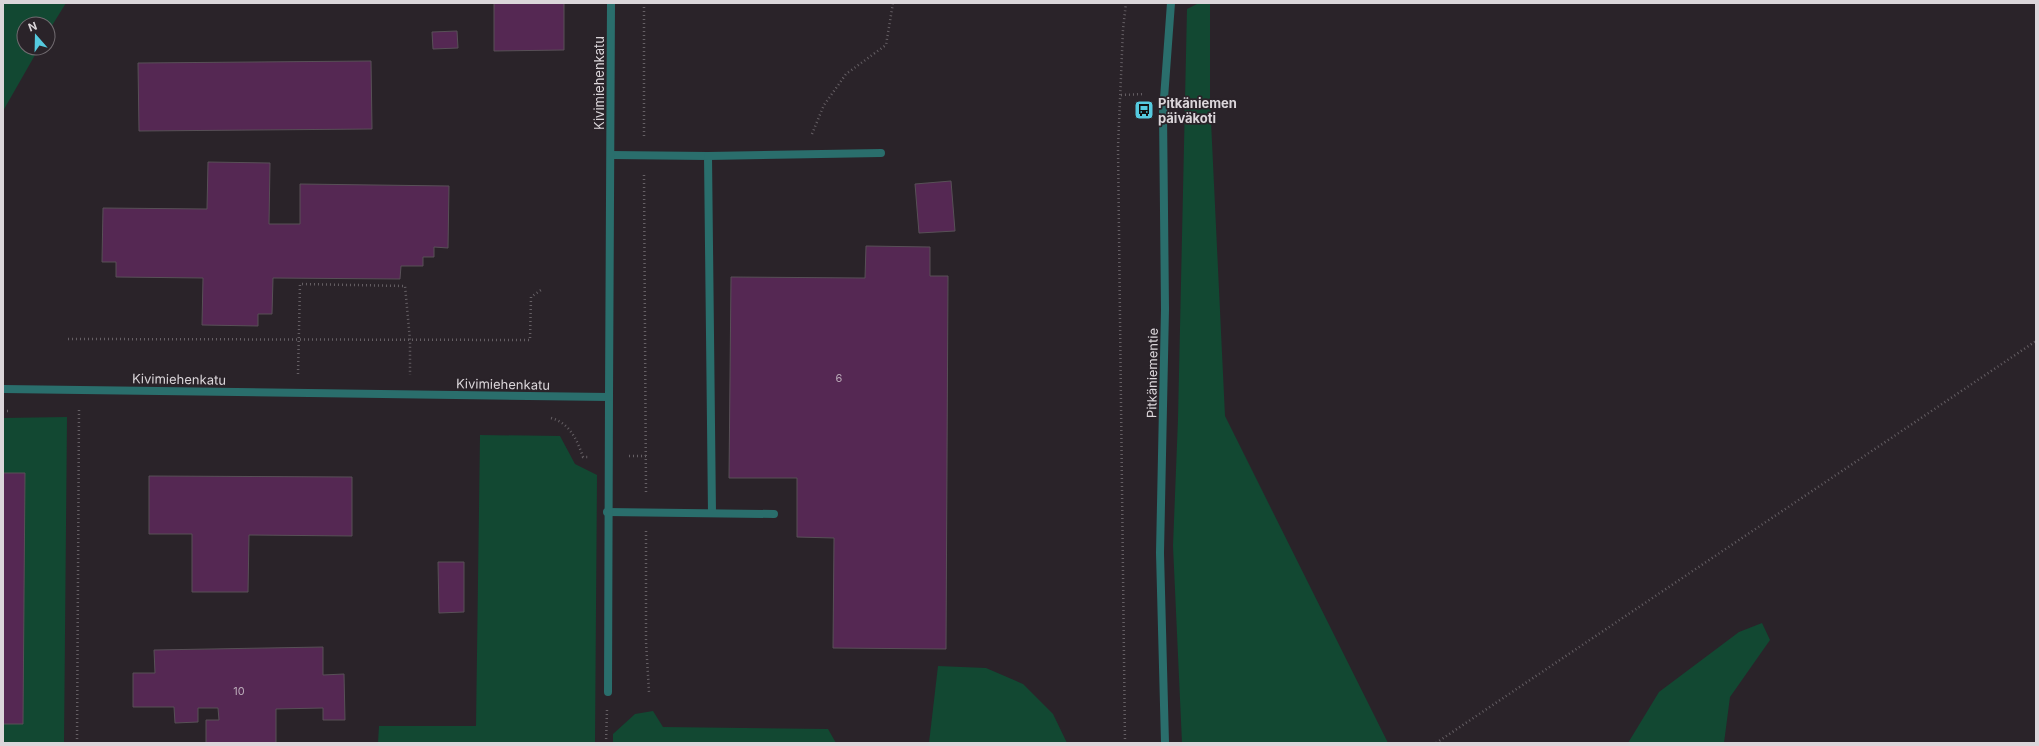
<svg xmlns="http://www.w3.org/2000/svg" width="2039" height="746" viewBox="0 0 2039 746" font-family="Inter,sans-serif">
	<style>
		.green { fill: #124832 }
		.building { fill: #552853; stroke: #585057 }
		.lines { fill: none; stroke-linecap: round; stroke-linejoin: round }
		.path { stroke: #655f64; stroke-width: 2.5; stroke-dasharray: 1 3; stroke-linecap: butt }
		.service { stroke: #2a6e6c; stroke-width: 8 }
		.minor { stroke: #2a6e6c; stroke-width: 8 }
		.labels { text-anchor: middle; dominant-baseline: central; stroke-width: 3.5; stroke-linejoin: round; paint-order: stroke }
		.number-label { font-size: 11px; fill: #baaab8 }
		.street-label { font-size: 13px; fill: #dbd6da; stroke: #2a2329 }
		.poi-label { font-size: 13px; font-weight: bold; fill: #dbd6da; stroke: #2a2329; text-anchor: start }
	</style>
	<rect width="100%" height="100%" fill="#2a2329"/>
	<!-- green -->
	<g class="green">
		<polygon points="3,3 66,3 48,32 48,24 24,24 24,48 39,48 3,111"/>
		<polygon points="1199,3 1210,3 1210,100 1225,416 1388,743 1182,743 1173,546 1178,419 1187,9"/>
		<polygon points="67,417 64,743 3,743 3,724 23,724 25,473 3,473 3,418"/>
		<polygon points="480,435 560,436 575,464 597,475 595,743 378,743 379,726 476,726"/>
		<polygon points="1762,623 1770,640 1730,697 1724,743 1628,743 1659,692 1739,632"/>
		<polygon points="938,666 986,668 1023,684 1053,714 1067,743 929,743"/>
		<polygon points="653,711 663,727 828,729 836,743 613,743 613,734 635,714"/>
	</g>
	<!-- building -->
	<g class="building">
		<polygon points="494,3 564,3 564,50 494,51"/>
		<polygon points="457,31 458,48 433,49 432,32"/>
		<polygon points="371,61 372,129 139,131 138,63"/>
		<polygon points="208,162 270,163 269,224 300,224 300,184 449,186 448,248 434,247 434,257 423,257 423,266 401,266 400,279 273,278 272,314 258,314 258,326 202,325 203,278 116,277 116,262 102,262 103,208 207,209"/>
		<polygon points="951,181 955,231 919,233 915,184"/>
		<polygon points="866,246 930,247 930,276 948,276 946,649 833,648 834,538 797,537 797,478 729,478 731,277 865,278"/>
		<polygon points="3,473 25,473 23,724 3,724"/>
		<polygon points="149,476 352,477 352,536 249,535 248,592 192,592 192,534 149,534"/>
		<polygon points="438,562 464,562 464,612 439,613"/>
		<polygon points="323,647 323,675 344,674 345,720 323,720 323,708 276,709 276,743 206,743 206,720 219,720 218,708 198,708 198,722 175,723 174,707 133,707 133,673 155,673 154,650"/>
	</g>
	<g class="lines">
		<!-- path -->
		<g class="path">
			<polyline points="1121,95 1145,94"/>
			<polyline points="812,134 824,105 846,74 886,45 893,3"/>
			<polyline points="644,136 644,3"/>
			<polyline points="644,175 646,492"/>
			<polyline points="68,339 530,340 531,297 541,290"/>
			<polyline points="298,374 300,284 405,286 410,340 410,375"/>
			<polyline points="3,411 10,411"/>
			<path d="M 551,418 C 570,423 577,440 583,457 L 590,457"/>
			<polyline points="629,456 646,456"/>
			<polyline points="646,531 646,642 649,692"/>
			<polyline points="77,743 79,410"/>
			<polyline points="606,743 607,710"/>
			<polyline points="1125,743 1118,147 1123,29 1126,3"/>
			<polyline points="1436,743 2036,341"/>
		</g>
		<!-- service -->
		<g class="service">
			<polyline points="611,155 708,156 712,513"/>
			<polyline points="708,156 881,153"/>
			<polyline points="607,512 774,514"/>
			<polyline points="608,692 609,397"/>
		</g>
		<!-- minor -->
		<g class="minor">
			<polyline points="3,389 609,397 611,3"/>
			<polyline points="1165,743 1160,553 1165,309 1163,112 1171,3"/>
		</g>
	</g>
	<!-- icons -->
	<defs>
		<g id="bus-square" transform="scale(1)"><rect x="-9" y="-9" width="18" height="18" rx="4" fill="#55cadf" stroke="#2a2329"/><path d="M-5-6H5V4H4V6H2V4H-2V6H-4V4H-5ZM-3.5-4V0h7V-4ZM-3.5 1.2v1.5H-2V1.2ZM2 1.2v1.5H3.5V1.2Z" fill="#111"/></g>
	</defs>
	<g fill-rule="evenodd">
		<use href="#bus-square" x="1144" y="110"/>
	</g>
	<g class="labels">
		<!-- number labels -->
		<g class="number-label">
			<text x="839" y="378">6</text>
			<text x="239" y="691">10</text>
		</g>
		<!-- street labels -->
		<g class="street-label">
			<text transform="translate(599 83) rotate(-90)">Kivimiehenkatu</text>
			<text transform="translate(1152 373) rotate(-89)">Pitkäniementie</text>
			<text transform="translate(179 379) rotate(1)">Kivimiehenkatu</text>
			<text transform="translate(503 384) rotate(1)">Kivimiehenkatu</text>
		</g>
		<!-- poi labels -->
		<g class="poi-label">
			<text x="1158" y="103">Pitkäniemen<tspan x="1158" dy="15">päiväkoti</tspan></text>
		</g>
	</g>
	<!-- border -->
	<rect width="2039" height="746" fill="none" stroke="#dbd6da" stroke-width="8"/>
	<!-- north arrow -->
	<g transform="translate(36 36) rotate(340)"><circle r="19" fill="#2a2329" stroke="#716b70"/>
	<path d="M0-3L7 15L0 10L-7 15Z" fill="#55cadf"/>
	<text y="-6" font-size="11" font-weight="bold" text-anchor="middle" fill="#dbd6da">N</text>
	</g>
</svg>
